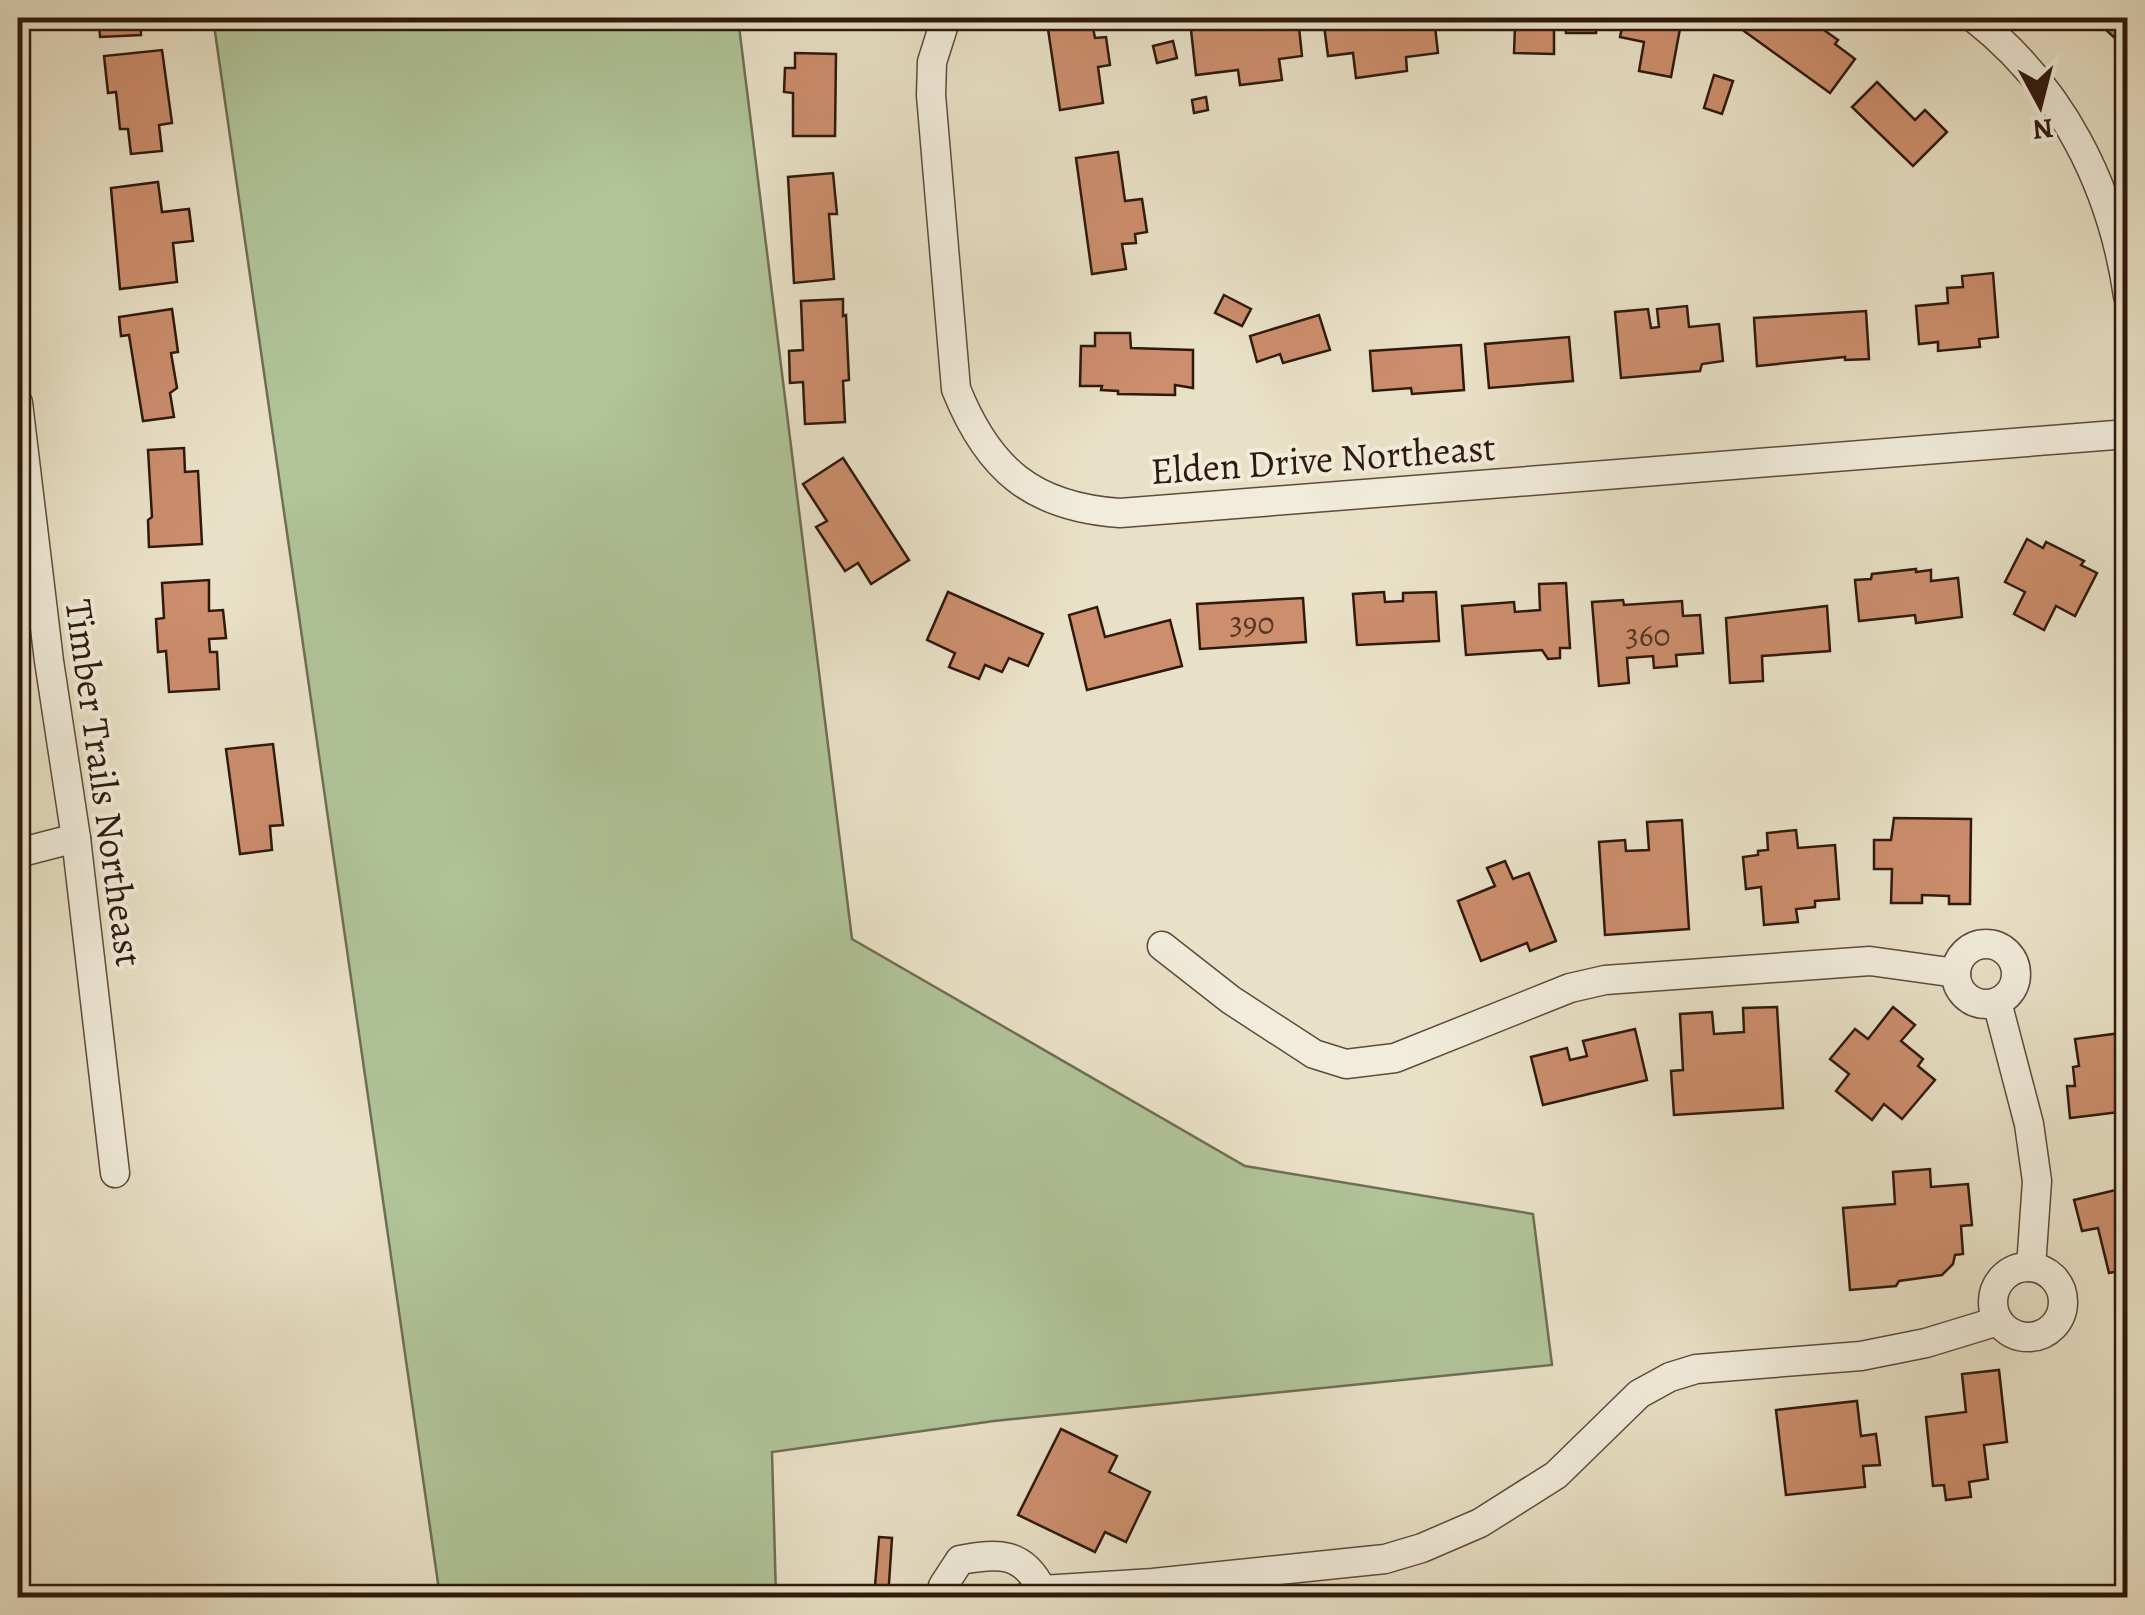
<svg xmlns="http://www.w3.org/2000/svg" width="2145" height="1615" viewBox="0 0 2145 1615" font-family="Alegreya,serif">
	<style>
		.green { fill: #b1c49a; stroke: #706e54; stroke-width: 2.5 }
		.building { fill: #cc8e6d; stroke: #2f190d; stroke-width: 2.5 }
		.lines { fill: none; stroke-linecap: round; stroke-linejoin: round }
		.minor-casing { stroke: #5e4b3c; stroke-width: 31 }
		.minor { stroke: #f1ecdb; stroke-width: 28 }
		.labels { text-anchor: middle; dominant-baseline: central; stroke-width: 8; stroke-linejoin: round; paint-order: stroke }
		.number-label { font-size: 32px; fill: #563625 }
		.street-label { font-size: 38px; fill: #2f190d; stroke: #f1ecdb }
	</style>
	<rect width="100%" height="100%" fill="#e9e1c7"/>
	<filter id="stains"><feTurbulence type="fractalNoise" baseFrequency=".002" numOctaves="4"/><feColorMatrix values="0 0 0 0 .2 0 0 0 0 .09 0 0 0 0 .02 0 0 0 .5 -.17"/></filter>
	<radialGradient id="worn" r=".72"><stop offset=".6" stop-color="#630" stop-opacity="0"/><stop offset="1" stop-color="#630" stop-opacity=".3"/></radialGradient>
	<!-- green -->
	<polygon class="green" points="213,18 738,18 852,939 1245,1166 1533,1214 1552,1365 994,1421 772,1452 776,1597 440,1597"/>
	<!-- building -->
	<g class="building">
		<polygon points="99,18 140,18 141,35 100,37"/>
		<polygon points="1298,18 1302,56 1279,59 1282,80 1240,85 1238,70 1196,75 1191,30"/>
		<polygon points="1323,18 1434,18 1438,53 1406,57 1407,71 1356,78 1353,53 1328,56"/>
		<polygon points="1509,18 1554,18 1554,54 1514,53 1515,26 1508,26"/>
		<polygon points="1565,18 1596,18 1596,33 1566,33"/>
		<polygon points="1624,18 1682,18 1671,77 1639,71 1644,42 1620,37"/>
		<polygon points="1754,18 1807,18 1838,40 1835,44 1855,59 1830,93 1744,31"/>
		<polygon points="2093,18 2128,18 2128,28 2117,40"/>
		<polygon points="1092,23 1095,38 1106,37 1110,65 1098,67 1103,103 1060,110 1048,29"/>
		<polygon points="1173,41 1177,58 1157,63 1153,46"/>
		<polygon points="162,50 172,123 159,125 162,151 131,154 128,129 120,129 116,92 108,93 104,56"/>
		<polygon points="795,53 836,54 835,136 793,136 793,93 784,92 785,68 795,68"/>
		<polygon points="1714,75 1733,81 1722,114 1704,108"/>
		<polygon points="1877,82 1915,120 1925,110 1947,132 1913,166 1852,107"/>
		<polygon points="1206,97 1208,110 1194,113 1192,100"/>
		<polygon points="1118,152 1125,201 1142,199 1147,232 1135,234 1136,243 1122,244 1126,269 1092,274 1076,158"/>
		<polygon points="833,173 837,214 829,214 834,279 794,283 788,177"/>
		<polygon points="158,182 162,212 189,209 193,241 173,243 177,282 120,289 111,188"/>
		<polygon points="1993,273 1998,337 1979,339 1980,347 1938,351 1938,342 1919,344 1916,306 1948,303 1947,288 1963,287 1962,276"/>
		<polygon points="1224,295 1251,309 1242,326 1215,313"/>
		<polygon points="843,299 843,316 846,315 849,380 843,381 845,422 805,424 803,382 790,383 789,351 803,350 801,301"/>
		<polygon points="1687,306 1689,327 1719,324 1723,361 1702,364 1700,371 1621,378 1615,312 1648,309 1651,328 1659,327 1657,309"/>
		<polygon points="172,309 178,352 171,353 177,388 170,393 174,417 143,421 129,335 121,336 119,317"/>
		<polygon points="1866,311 1869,359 1845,360 1845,357 1757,366 1754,318"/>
		<polygon points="1319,315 1330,350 1283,363 1280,354 1257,362 1250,336"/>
		<polygon points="1095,333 1130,333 1131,348 1193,350 1193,388 1175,385 1175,395 1118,394 1118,391 1101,390 1102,386 1080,386 1081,346 1095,346"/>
		<polygon points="1569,337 1573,381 1489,388 1485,344"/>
		<polygon points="1461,345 1464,390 1412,394 1411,388 1373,391 1370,351"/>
		<polygon points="184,448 185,472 198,471 202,544 149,547 148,520 152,517 148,450"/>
		<polygon points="843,458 909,560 871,584 858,563 845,571 816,527 827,521 803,484"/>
		<polygon points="2027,539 2043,548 2046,542 2084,561 2081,565 2097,573 2075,616 2056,606 2044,630 2014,614 2025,592 2005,582"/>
		<polygon points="1916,569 1916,572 1931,570 1931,581 1958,578 1962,617 1916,623 1915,615 1859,621 1855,580 1871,579 1872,574"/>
		<polygon points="209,580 209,611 223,610 226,638 209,639 210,652 217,652 219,689 169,692 166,651 158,652 156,619 164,618 162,583"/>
		<polygon points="1566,583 1570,648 1560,648 1560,658 1548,659 1542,650 1466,655 1462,606 1514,602 1515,612 1540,610 1539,584"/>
		<polygon points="948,592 1043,634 1028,666 1009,658 1002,672 985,665 979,679 949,667 955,653 927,640"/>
		<polygon points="1384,592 1385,602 1403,601 1403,593 1436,592 1439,641 1357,645 1353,594"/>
		<polygon points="1303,598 1306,642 1200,649 1197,604"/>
		<polygon points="1623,600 1624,605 1682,601 1683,616 1700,615 1703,653 1676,655 1677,666 1654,668 1653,656 1627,658 1629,683 1599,686 1592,602"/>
		<polygon points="1827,606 1830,651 1762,656 1763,681 1730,683 1726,618"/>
		<polygon points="1097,607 1105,637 1170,620 1182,666 1087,690 1069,615"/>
		<polygon points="273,744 283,825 270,826 272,850 240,854 226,749"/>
		<polygon points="1894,818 1971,819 1970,904 1949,904 1949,896 1922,895 1922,903 1891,903 1892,869 1874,869 1874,840 1891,840"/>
		<polygon points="1682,820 1689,929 1605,935 1599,842 1625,840 1626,851 1649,850 1647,822"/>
		<polygon points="1796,830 1798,848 1835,845 1839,899 1815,901 1815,907 1796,909 1798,922 1764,925 1761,887 1746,889 1743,857 1758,855 1758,851 1768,850 1767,833"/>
		<polygon points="1505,861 1513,879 1529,873 1556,941 1530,951 1527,943 1481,961 1458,901 1495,886 1487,868"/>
		<polygon points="1777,1007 1783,1108 1674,1115 1671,1071 1683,1070 1680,1014 1712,1012 1714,1034 1744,1032 1743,1008"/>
		<polygon points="1893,1007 1915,1025 1901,1041 1923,1059 1918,1066 1935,1080 1902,1119 1884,1104 1872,1120 1836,1091 1849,1074 1830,1059 1855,1029 1868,1039"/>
		<polygon points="1635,1029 1647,1080 1543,1105 1531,1057 1567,1048 1570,1060 1587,1056 1583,1041"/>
		<polygon points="2128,1032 2128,1111 2070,1118 2067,1086 2075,1086 2073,1067 2079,1066 2075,1039"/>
		<polygon points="1930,1169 1931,1187 1968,1184 1972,1225 1961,1226 1963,1254 1955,1255 1953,1264 1942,1275 1899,1281 1896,1286 1850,1290 1843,1208 1895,1204 1893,1172"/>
		<polygon points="2128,1187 2128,1269 2109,1273 2098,1228 2082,1231 2074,1200"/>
		<polygon points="1999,1370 2007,1442 1984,1445 1988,1479 1969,1482 1971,1497 1946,1500 1944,1485 1933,1486 1926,1417 1966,1412 1962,1374"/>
		<polygon points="1857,1401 1861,1436 1876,1434 1880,1465 1863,1466 1865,1487 1786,1495 1776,1410"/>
		<polygon points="1061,1429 1117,1456 1109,1472 1150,1492 1126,1542 1105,1532 1095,1552 1018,1515"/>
		<polygon points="879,1537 892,1538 888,1598 874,1598"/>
	</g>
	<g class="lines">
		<!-- minor casing -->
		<g class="minor-casing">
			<g id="minor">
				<path d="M 946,18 L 932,62 L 931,95 L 956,389 C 988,469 1032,507 1120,513 L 2128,434"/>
				<path d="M 1974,18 C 2062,87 2112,186 2128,296"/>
				<polyline points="18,403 49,661 76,838 115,1173"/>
				<polyline points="18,853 76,838"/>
				<circle cx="1986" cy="974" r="30"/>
				<polyline points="1162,946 1231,1000 1314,1054 1346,1064 1395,1058 1570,988 1605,980 1870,961 1956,973"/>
				<polyline points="1997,1002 2029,1124 2037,1181 2031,1267"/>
				<circle cx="2028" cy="1302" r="35"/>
				<path d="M 945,1598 L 943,1586 L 960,1560 C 998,1553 1023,1551 1042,1590"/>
				<polyline points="1024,1598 1042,1590 1153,1583 1385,1559 1422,1548 1480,1523 1556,1475 1639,1394 1670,1377 1696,1369 1861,1356 1926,1343 1998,1321"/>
			</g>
		</g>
		<!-- minor -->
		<use href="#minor" class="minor"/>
	</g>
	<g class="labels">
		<!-- number labels -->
		<g class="number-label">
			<text x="1252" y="623">390</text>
			<text x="1648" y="635">360</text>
		</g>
		<!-- street labels -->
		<g class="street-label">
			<text transform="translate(1323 459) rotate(-4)">Elden Drive Northeast</text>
			<text transform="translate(104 783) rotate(82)">Timber Trails Northeast</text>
		</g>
	</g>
	<!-- margin -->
	<rect width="2145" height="1615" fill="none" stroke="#e9e1c7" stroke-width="60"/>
	<rect x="20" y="20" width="2105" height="1575" fill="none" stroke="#2f190d" stroke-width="5"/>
	<rect x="30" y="30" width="2085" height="1555" fill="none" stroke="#2f190d" stroke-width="2.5"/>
	<!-- north arrow -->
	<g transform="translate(2040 105) rotate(173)" stroke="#f1ecdb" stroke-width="8" paint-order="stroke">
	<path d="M0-8L18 38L0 25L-18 38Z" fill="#2f190d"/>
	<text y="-15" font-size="28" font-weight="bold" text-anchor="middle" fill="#2f190d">N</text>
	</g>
	<rect width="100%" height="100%" filter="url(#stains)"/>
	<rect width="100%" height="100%" fill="url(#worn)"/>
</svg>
